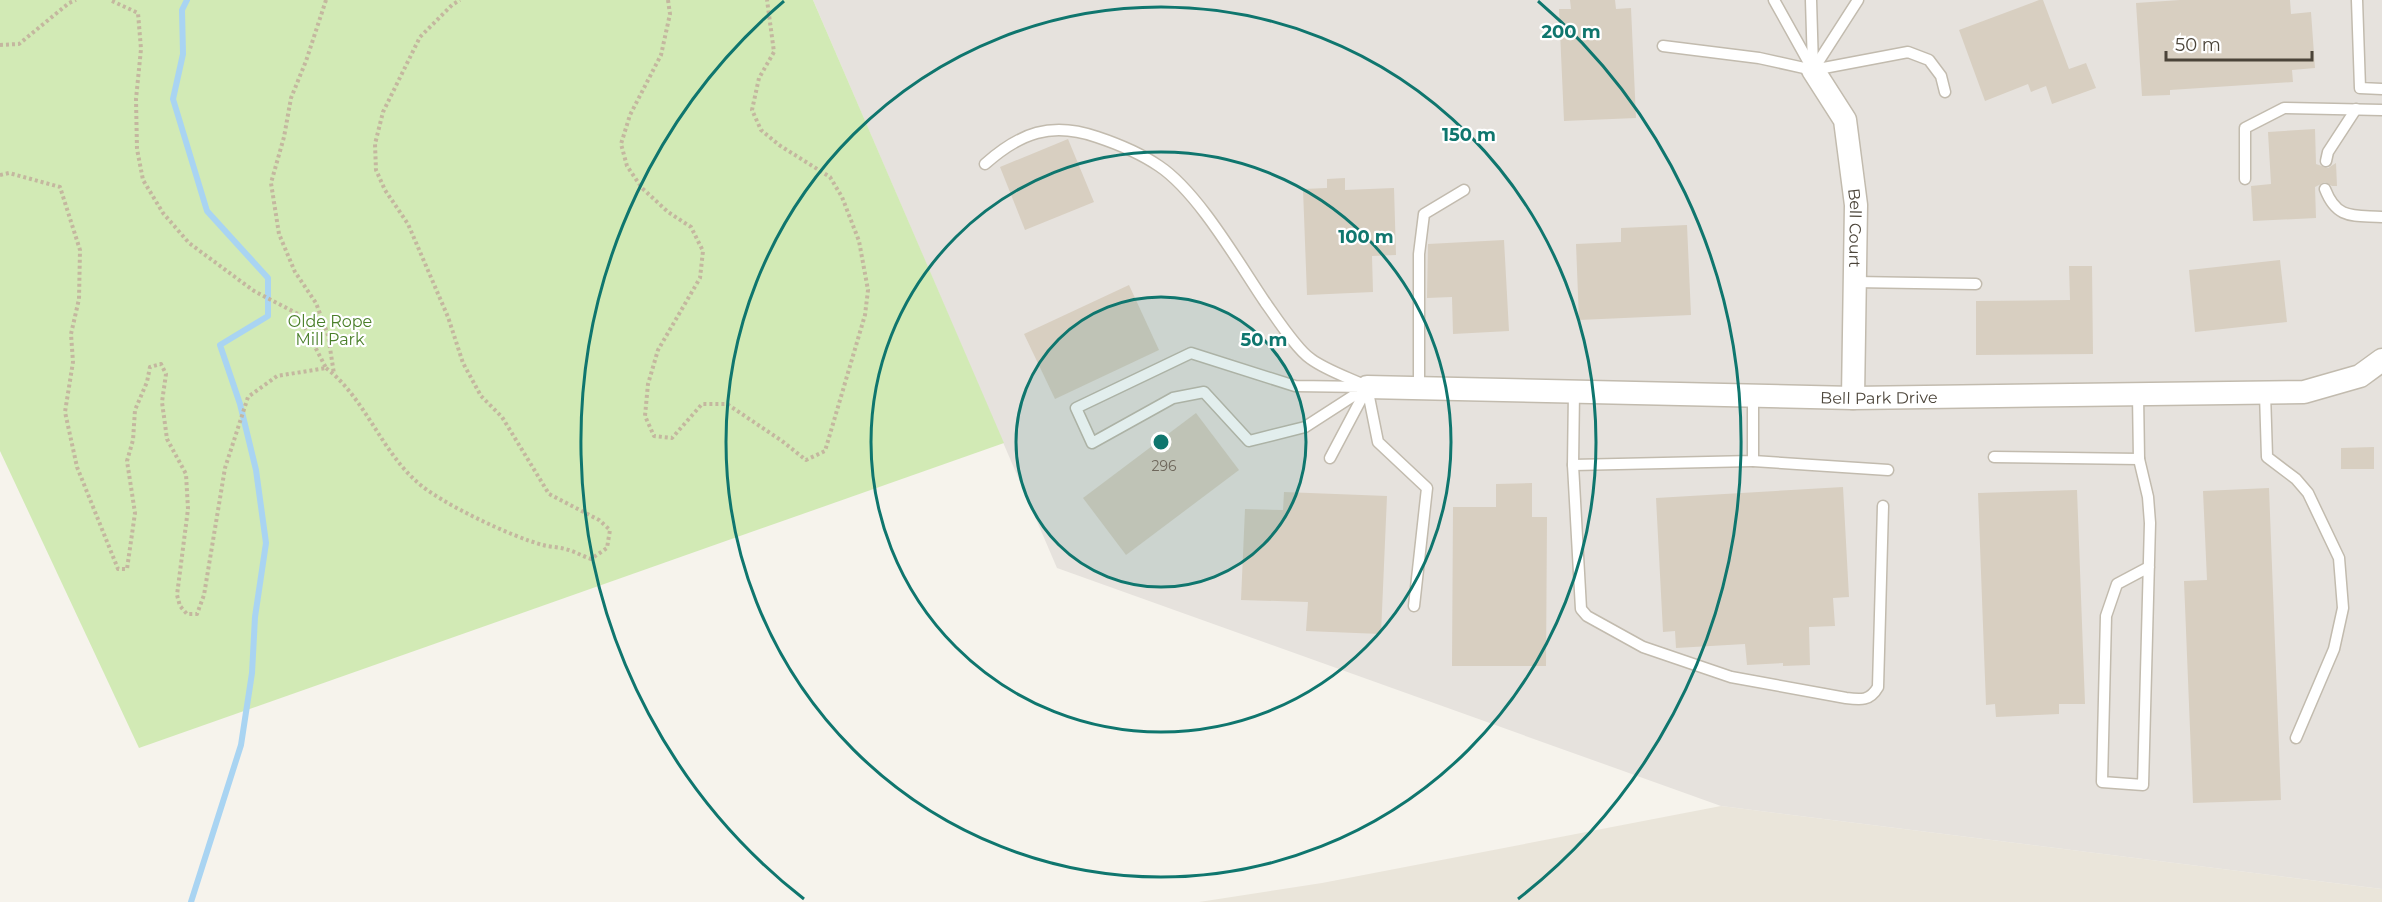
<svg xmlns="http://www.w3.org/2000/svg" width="2382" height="902" viewBox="0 0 2382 902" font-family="Montserrat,sans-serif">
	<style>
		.residential { fill: #eae5da }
		.industrial { fill: #e6e2dd }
		.green { fill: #d2eab5 }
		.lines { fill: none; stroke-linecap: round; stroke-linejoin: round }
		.stream { stroke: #a9d4f2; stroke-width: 6 }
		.building { fill: #d8cfc1 }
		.service-casing { stroke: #c2bbae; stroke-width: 13 }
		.minor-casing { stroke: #c2bbae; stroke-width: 25 }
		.path { stroke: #c4b79f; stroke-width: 4; stroke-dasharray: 3 3; stroke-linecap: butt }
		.service { stroke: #fff; stroke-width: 10 }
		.minor { stroke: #fff; stroke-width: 22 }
		.ring { fill: none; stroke: #0f766e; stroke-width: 3 }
		.labels { text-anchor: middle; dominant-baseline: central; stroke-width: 4.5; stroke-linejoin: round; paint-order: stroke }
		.number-label { font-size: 14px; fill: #6e675b }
		.street-label { font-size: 16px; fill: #4b4439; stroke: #fff }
		.park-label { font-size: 16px; fill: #4a7f2a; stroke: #fff }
		.centre { fill: #0f766e; stroke: #fff; stroke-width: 3 }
		.ring-label { font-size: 18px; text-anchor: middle; font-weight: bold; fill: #0f766e; stroke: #fff; stroke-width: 4.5; stroke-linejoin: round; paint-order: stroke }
	</style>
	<rect width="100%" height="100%" fill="#f6f3ec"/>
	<!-- residential -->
	<polygon class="residential" points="1721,806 2382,889 2382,902 1199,902 1322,883"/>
	<!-- industrial -->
	<polygon class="industrial" points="813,0 2382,0 2382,889 1721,806 1057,568"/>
	<!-- green -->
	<polygon class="green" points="0,0 813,0 1004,443 139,748 0,451"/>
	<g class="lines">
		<!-- stream -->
		<polyline class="stream" points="187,0 182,10 183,54 173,99 207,211 268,278 268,316 220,345 240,404 256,470 266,543 255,617 252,673 241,745 191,902"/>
	</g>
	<!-- building -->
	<g class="building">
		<polygon points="1570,0 1615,0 1616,9 1631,8 1636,118 1564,121 1559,9 1571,9"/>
		<polygon points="2039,0 2043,0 2069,69 2086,63 2096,88 2052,104 2046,86 2031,92 2028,84 1985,101 1959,30"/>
		<polygon points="2180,0 2290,0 2291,14 2311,12 2315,68 2292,70 2293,82 2170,90 2170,95 2142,96 2136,3"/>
		<polygon points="2315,129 2316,164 2328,168 2336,163 2337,186 2332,186 2325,182 2315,187 2316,218 2253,221 2251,186 2271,184 2268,132"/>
		<polygon points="1068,139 1094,202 1025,230 1000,167"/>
		<polygon points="1345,178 1345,190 1394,188 1396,255 1372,256 1373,292 1307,295 1303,189 1327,188 1327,179"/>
		<polygon points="1687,225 1691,315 1579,320 1576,244 1621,242 1621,228"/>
		<polygon points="1504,240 1509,331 1453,334 1452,297 1427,298 1428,244"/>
		<polygon points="2280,260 2287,322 2195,332 2189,270"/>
		<polygon points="2069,266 2092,266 2093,354 1976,355 1976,301 2070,300"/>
		<polygon points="1129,285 1159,350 1055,399 1024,334"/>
		<polygon points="1196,413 1239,470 1126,555 1083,498"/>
		<polygon points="2374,447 2374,469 2341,469 2341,448"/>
		<polygon points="1532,483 1532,517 1547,517 1546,666 1452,666 1453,507 1496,507 1496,484"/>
		<polygon points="1843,487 1849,597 1833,598 1835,626 1809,627 1810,665 1783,666 1783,663 1747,665 1745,644 1676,648 1675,631 1663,632 1656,498"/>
		<polygon points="2269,488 2281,800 2193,803 2184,581 2207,580 2203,491"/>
		<polygon points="2077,490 2085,704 2059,704 2059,714 1996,717 1995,704 1986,705 1978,493"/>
		<polygon points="1284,492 1387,496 1381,634 1306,631 1308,602 1241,600 1245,509 1283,510"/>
	</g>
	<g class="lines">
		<!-- service casing -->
		<g class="service-casing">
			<g id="service">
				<polyline points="1774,0 1813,70"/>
				<polyline points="1811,0 1813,67"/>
				<polyline points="2357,0 2360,88 2382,89"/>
				<polyline points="1663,46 1759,58 1813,70 1908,52 1929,60 1941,76 1945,92"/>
				<polyline points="1813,70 1858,0"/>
				<polyline points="2326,161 2328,152 2356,109"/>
				<path d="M 985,164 C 1020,133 1051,121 1097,137 C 1118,144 1140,153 1159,166 C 1198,192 1238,262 1265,302 C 1275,316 1297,350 1311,359 C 1326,370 1347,377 1364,385"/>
				<polyline points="2245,179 2245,128 2284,108 2382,110"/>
				<path d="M 2325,189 C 2337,220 2353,215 2382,217"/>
				<polyline points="1855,282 1976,284"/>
				<polygon points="1191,353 1295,386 1367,387 1305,427 1249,441 1204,392 1173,398 1092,443 1076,408"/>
				<polyline points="1367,387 1378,442 1427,488 1414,606"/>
				<polyline points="1419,388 1419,254 1424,214 1464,190"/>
				<path d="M 1574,391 L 1573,465 L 1581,609 L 1587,616 L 1643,647 L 1731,677 L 1846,698 C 1861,700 1870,701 1878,687 L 1883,506"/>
				<polyline points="2265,393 2267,457 2296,479 2308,493 2339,558 2343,608 2334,649 2296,738"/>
				<polyline points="2138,395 2139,459 2148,497 2150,523 2143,785 2102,782 2106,616 2117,584 2149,567"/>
				<polyline points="1994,457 2139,459"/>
				<polyline points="1330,458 1366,390"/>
				<polyline points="1753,461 1888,470"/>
				<polyline points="1573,465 1753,461 1753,395"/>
			</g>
		</g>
		<!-- minor casing -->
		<g class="minor-casing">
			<g id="minor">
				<path id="s1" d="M 1813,70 L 1845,120 L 1856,205 L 1853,398"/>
				<path id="s2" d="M 1367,387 L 1853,398 L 2304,392 L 2360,376 L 2382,360"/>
			</g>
		</g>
		<!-- path -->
		<g class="path">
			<polyline points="326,0 306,61 291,98 284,137 271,183 279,234 295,272 316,303 328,335 334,374"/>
			<polyline points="668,0 670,14 661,55 630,115 621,144 627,166 642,188 668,212 691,227 703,251 700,278 658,350 648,384 645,416 654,436 672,438 702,404 727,404 782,441 806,460 825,451 865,315 868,290 859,241 842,197 830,177 779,145 761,130 752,110 759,78 774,52 767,0"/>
			<polyline points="0,45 19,44 69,3 76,0"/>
			<polyline points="0,175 9,173 60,187 80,250 79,299 71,334 73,362 65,412 77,467 118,569 127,569 135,513 127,461 133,440 135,410 147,382 150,367 161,364 166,374 162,402 167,439 186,474 188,509 177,595 180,606 187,614 197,614 204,595 225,468 248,397 277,376 326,368 298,314 254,291 189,243 163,213 143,180 137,149 136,99 141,49 138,13 110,0"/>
			<path d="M 326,368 C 365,398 380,449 417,482 C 440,503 512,537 543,545 C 550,547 558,547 565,549 C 574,551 582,556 591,559 L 607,548 L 610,530 L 599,520 L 549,494 L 502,417 L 481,396 L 463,363 L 448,317 L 408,224 L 385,190 L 376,170 L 375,144 L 383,112 L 420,37 L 452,5 L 460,0"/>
		</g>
		<!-- service -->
		<use href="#service" class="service"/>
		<!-- minor -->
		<use href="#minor" class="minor"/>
	</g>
	<!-- distance rings -->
	<circle cx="1161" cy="442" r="145" fill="#0f766e" fill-opacity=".12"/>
	<g class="ring">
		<circle cx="1161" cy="442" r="145"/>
		<circle cx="1161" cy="442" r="290"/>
		<circle cx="1161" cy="442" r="435"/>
		<path d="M804 899A580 580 0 0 1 784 1M1538 1A580 580 0 0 1 1518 899"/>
	</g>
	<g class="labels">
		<!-- number labels -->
		<g class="number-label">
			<text x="1164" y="466">296</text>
		</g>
		<!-- street labels -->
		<g class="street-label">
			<text stroke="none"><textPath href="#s1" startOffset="168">Bell Court</textPath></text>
			<text stroke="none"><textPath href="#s2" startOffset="512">Bell Park Drive</textPath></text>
		</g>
		<!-- park labels -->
		<g class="park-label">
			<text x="330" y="321">Olde Rope<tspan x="330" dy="18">Mill Park</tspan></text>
		</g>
	</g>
	<circle cx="1161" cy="442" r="9" class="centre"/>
	<g class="ring-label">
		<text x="1571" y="38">200 m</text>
		<text x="1469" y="141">150 m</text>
		<text x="1366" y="243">100 m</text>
		<text x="1264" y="346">50 m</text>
	</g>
	<!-- scale -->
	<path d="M2166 51v9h146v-9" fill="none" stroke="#4b4439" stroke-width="3"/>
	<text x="2175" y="51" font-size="18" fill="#4b4439" stroke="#ffffff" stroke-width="4.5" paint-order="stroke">50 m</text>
</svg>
